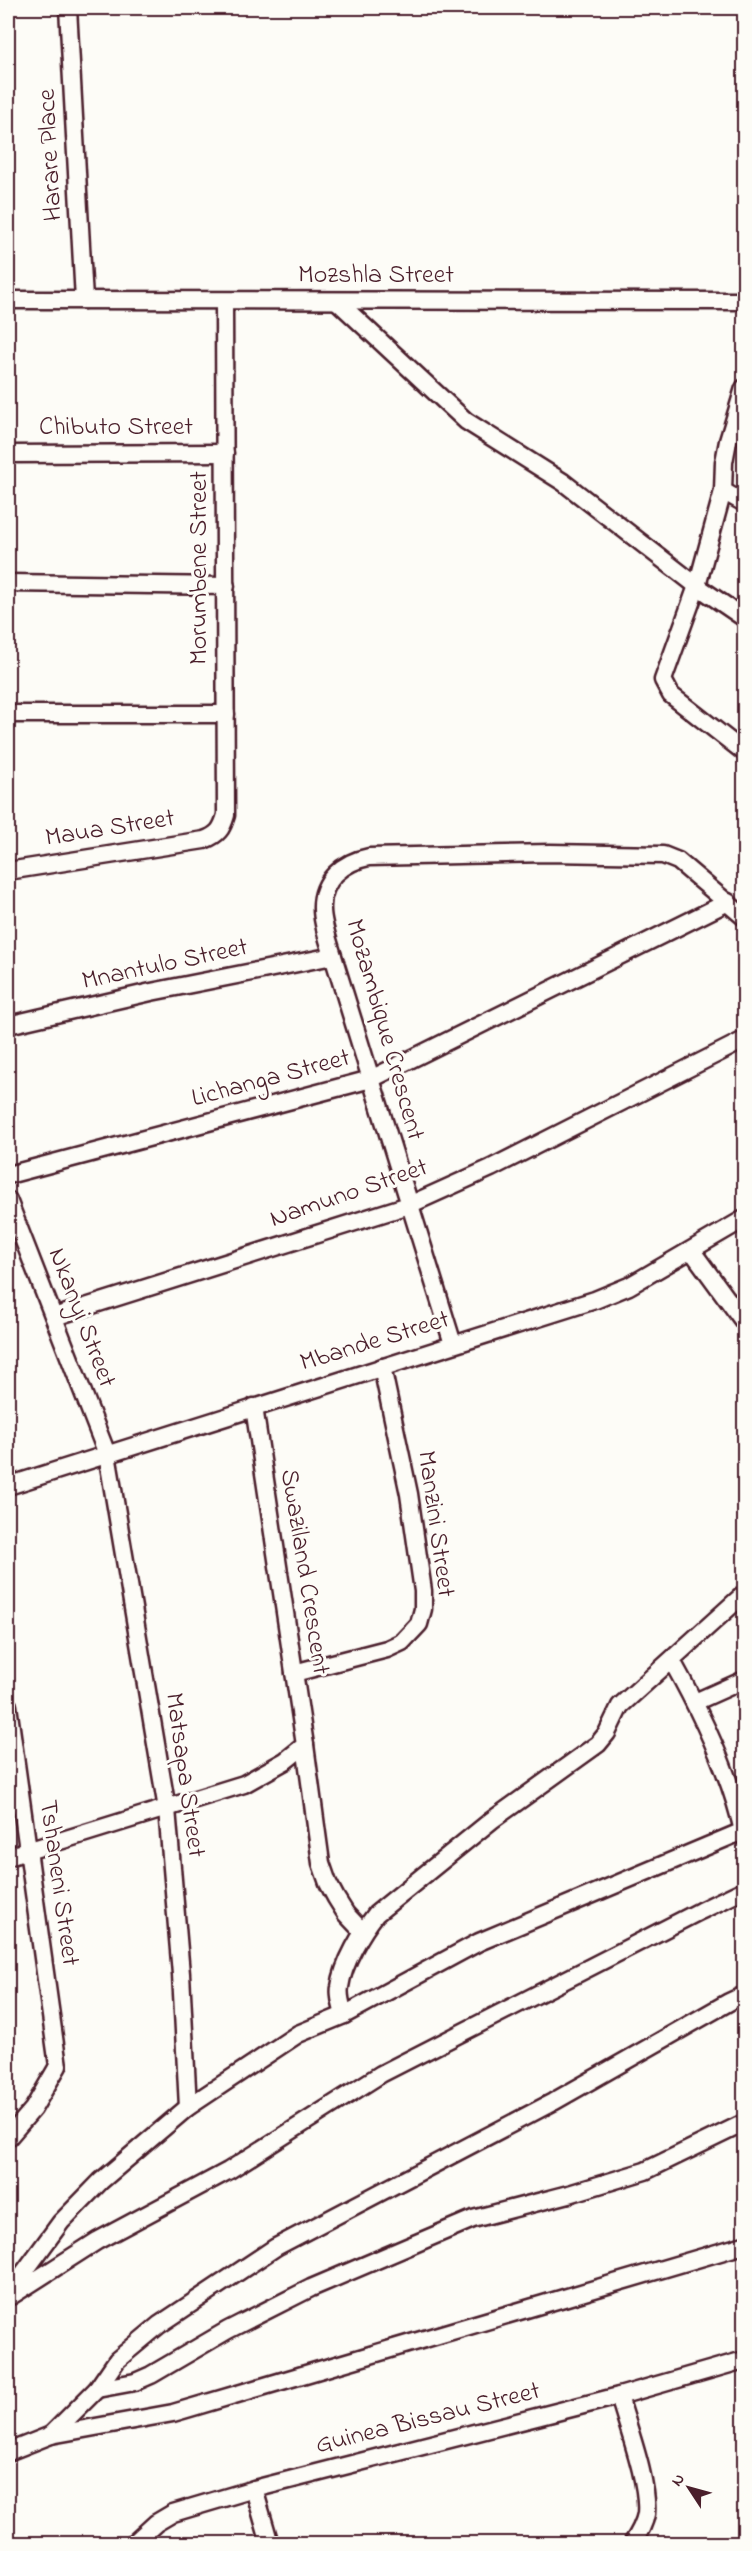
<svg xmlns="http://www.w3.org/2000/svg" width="752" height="2551" viewBox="0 0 752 2551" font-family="'Indie Flower',sans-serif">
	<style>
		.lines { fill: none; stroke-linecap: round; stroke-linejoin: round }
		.minor-casing { stroke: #4a1f2b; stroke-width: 21 }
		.minor { stroke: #fdfcf7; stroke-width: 16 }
		.labels { text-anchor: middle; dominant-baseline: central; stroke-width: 6; stroke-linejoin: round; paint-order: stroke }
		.street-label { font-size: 26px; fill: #4a1f2b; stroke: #fdfcf7 }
	</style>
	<rect width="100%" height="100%" fill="#fdfcf7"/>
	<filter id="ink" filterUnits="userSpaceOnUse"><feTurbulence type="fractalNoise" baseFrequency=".0167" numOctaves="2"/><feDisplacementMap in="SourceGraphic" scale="12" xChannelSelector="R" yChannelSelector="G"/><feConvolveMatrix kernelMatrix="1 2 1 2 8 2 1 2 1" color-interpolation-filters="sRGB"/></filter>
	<g filter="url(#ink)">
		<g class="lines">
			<!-- minor casing -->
			<g class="minor-casing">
				<g id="minor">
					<polyline points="68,8 84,300"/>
					<polyline points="8,300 744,301"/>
					<polyline points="337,301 466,421 563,482 697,586 744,618"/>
					<polyline points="744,388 728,441 724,462 723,491 697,586 663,680 671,695 744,752"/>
					<polyline points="8,454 225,453"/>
					<polyline points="723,491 744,503"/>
					<polyline points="8,583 226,586"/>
					<polyline points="8,714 226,714"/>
					<path d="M 8,871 L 204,840 C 218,835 222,829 226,815 L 224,302"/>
					<polyline points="8,1025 151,992 333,956"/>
					<polyline points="8,1175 371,1079 728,902"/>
					<polyline points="8,1200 107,1454 167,1809 181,1974 188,2107"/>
					<polyline points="692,1251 744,1322"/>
					<polyline points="54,1317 409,1205 491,1168 744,1040"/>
					<path d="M 453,1344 L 333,956 C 329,942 322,924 322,909 C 321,880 343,862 369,857 L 550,853 L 663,855 L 678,861 L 744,917"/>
					<polyline points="8,1486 595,1300 629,1286 744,1219"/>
					<path d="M 672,1661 C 701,1713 732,1778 744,1836"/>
					<polyline points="294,1673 387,1649 402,1642 419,1624 423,1609 423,1591 409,1494 382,1367"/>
					<polyline points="695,1702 744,1680"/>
					<polyline points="8,1706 58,2066 33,2109 8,2138"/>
					<polyline points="305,1745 321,1863 328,1883 336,1898 346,1914 362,1931"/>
					<polyline points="8,1857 244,1784 285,1761 305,1745 254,1407"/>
					<path d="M 344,2015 C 342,2006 338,1996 340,1987 C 343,1963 362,1932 376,1914 L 492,1820 L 598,1744 L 607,1733 L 620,1706 L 744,1594"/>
					<polyline points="8,2294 61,2222 101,2181 188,2107 298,2034 344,2015 479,1942 743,1831"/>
					<polyline points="11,2296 97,2241 228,2171 381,2074 700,1911 744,1890"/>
					<polyline points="97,2389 135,2382 151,2375 228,2330 311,2288 473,2219 569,2194 645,2171 744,2123"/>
					<path d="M 619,2396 C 628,2428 649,2483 646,2514 C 644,2525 638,2535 632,2544"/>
					<polyline points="51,2435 97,2389 117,2360 159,2325 276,2247 553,2102 729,2002 744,1995"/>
					<polyline points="8,2452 51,2435 173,2413 744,2245"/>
					<polyline points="254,2489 270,2544"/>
					<polyline points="133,2544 156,2523 173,2513 254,2489 619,2396 744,2360"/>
				</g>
			</g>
			<!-- minor -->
			<use href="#minor" class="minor"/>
		</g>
	</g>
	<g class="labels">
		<!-- street labels -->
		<g class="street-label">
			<text transform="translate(51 155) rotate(-93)">Harare Place</text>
			<text x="376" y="276">Mozshla Street</text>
			<text x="116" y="428">Chibuto Street</text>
			<text transform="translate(200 568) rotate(-90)">Morumbene Street</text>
			<text transform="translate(110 829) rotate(-9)">Maua Street</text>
			<text transform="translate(165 965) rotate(-12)">Mnantulo Street</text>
			<text transform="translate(384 1030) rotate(74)">Mozambique Crescent</text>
			<text transform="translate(271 1079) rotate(-15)">Lichanga Street</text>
			<text transform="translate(349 1194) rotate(-19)">Namuno Street</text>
			<text transform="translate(81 1318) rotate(69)">Nkanyi Street</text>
			<text transform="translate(375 1342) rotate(-17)">Mbande Street</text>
			<text transform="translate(435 1524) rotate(82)">Manzini Street</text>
			<text transform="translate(304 1572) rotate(81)">Swaziland Crescent</text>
			<text transform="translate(184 1775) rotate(82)">Matsapa Street</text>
			<text transform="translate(58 1883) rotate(82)">Tshaneni Street</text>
			<text transform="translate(428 2419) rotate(-14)">Guinea Bissau Street</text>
		</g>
	</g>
	<!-- margin -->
	<rect width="752" height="2551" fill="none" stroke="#fdfcf7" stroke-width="30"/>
	<rect x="15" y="15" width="722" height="2521" fill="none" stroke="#4a1f2b" stroke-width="2" filter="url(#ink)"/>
	<!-- north arrow -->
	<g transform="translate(689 2488) rotate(306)" stroke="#fdfcf7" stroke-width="4.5" paint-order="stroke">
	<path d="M0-4.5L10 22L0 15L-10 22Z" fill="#4a1f2b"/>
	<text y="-9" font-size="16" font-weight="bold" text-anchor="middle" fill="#4a1f2b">N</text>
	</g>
</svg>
